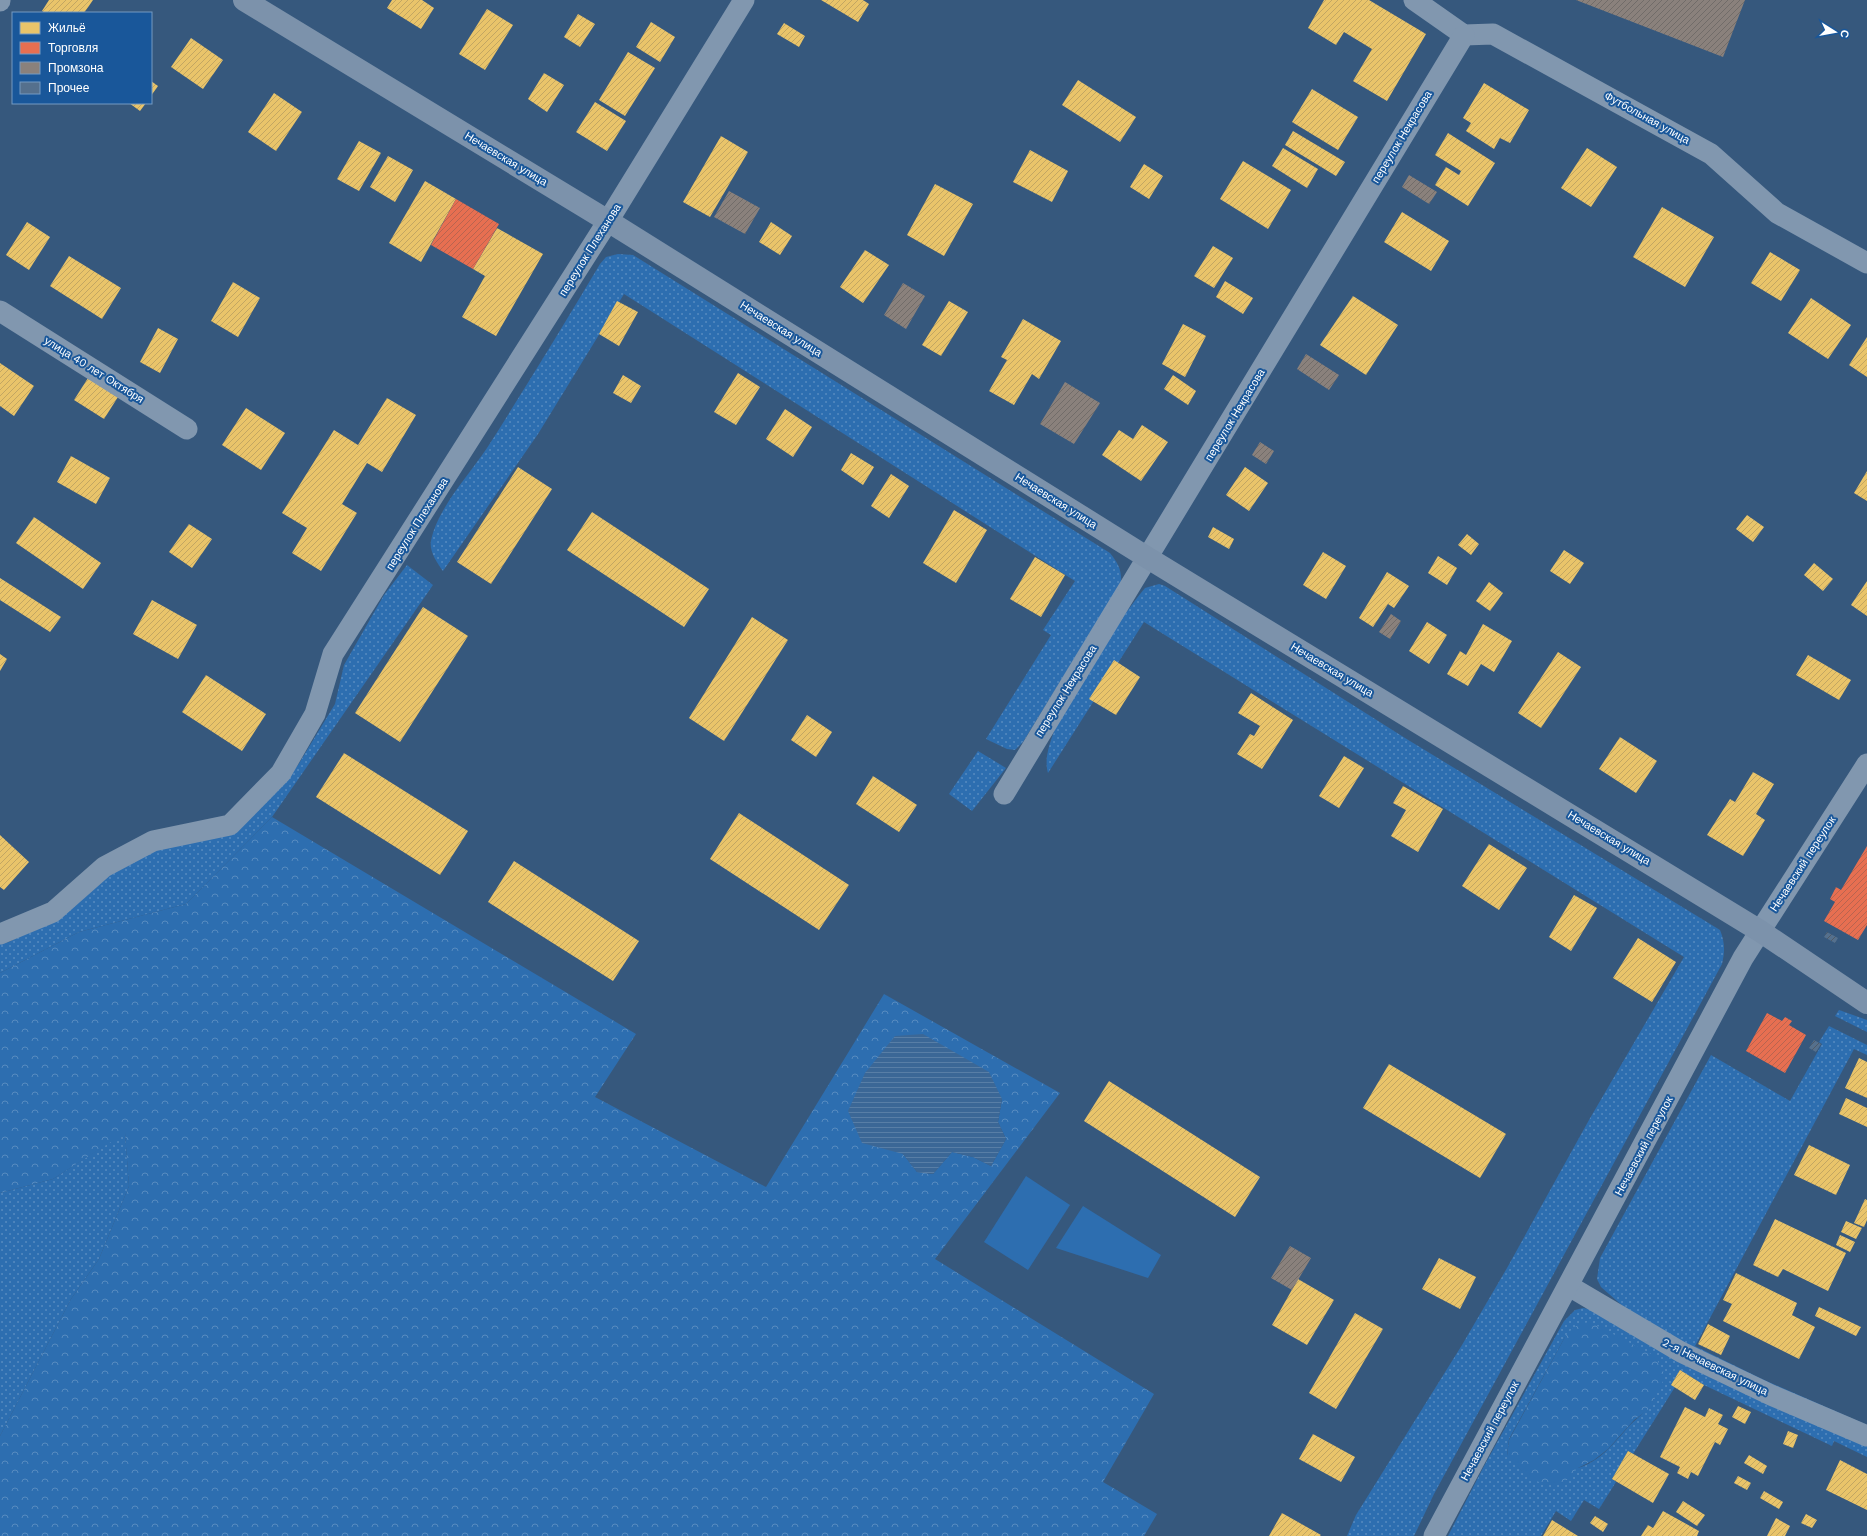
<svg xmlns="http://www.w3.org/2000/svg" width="1867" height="1536" viewBox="0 0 1867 1536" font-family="'Work Sans',sans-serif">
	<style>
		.grass { fill: url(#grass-dots); fill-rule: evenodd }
		.forest { fill: url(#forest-crowns); fill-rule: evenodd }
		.green { fill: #2d6eb0 }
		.water { fill: url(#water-rules) }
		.homes { fill: url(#homes-hatch) }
		.shops { fill: url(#shops-hatch) }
		.industry { fill: url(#industry-hatch) }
		.building { fill: url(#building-hatch) }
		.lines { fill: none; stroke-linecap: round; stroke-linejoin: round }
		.street { stroke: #8197af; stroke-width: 21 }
		.secondary { stroke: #7c92ab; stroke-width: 22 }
		.labels { text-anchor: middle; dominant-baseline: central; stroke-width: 4; stroke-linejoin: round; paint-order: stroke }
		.street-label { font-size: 11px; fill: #fff; stroke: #19579a }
	</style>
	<defs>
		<pattern id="grass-dots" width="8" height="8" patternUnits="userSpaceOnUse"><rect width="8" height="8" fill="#2d6eb0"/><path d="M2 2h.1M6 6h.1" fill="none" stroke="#578bc0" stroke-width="1.8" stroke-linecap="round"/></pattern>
		<pattern id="forest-crowns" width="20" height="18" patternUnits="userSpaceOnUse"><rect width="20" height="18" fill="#2d6eb0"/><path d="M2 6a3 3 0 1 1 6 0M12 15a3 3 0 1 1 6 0" fill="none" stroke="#578bc0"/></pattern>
		<pattern id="water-rules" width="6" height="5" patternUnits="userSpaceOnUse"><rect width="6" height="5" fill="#3b6796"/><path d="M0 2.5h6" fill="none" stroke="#587ea6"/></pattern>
		<pattern id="homes-hatch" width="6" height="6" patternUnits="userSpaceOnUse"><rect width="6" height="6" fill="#e9c46a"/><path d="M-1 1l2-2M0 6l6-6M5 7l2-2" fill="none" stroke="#c2a662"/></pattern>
		<pattern id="shops-hatch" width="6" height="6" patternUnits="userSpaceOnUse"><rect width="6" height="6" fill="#e76f51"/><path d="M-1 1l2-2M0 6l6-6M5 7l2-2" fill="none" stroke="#b86450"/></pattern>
		<pattern id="industry-hatch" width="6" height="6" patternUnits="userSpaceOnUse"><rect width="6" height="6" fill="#8a817c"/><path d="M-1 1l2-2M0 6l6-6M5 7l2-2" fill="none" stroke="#716c69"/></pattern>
		<pattern id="building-hatch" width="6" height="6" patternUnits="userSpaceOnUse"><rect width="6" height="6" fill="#55708d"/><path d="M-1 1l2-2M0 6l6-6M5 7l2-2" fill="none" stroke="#505a66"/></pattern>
	</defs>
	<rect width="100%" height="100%" fill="#36587d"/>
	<!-- grass -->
	<g class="grass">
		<path d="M 618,254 L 633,255 L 1110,553 C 1118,563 1122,570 1121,583 L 1023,742 L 1015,750 L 1007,749 L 986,739 L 1051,635 L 1043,630 L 1075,581 L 624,294 L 538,434 L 443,571 C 437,563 429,551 431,541 C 437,509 469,475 487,448 C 526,387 563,326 600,264 L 606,257 Z"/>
		<polygon points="407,565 433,585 272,817 186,904 79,932 0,973 0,944 9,942 40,926 132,859 261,808 298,765 335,704 344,665 384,595"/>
		<path d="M 1159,584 L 1165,586 L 1405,738 L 1720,930 C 1725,942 1725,952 1722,964 L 1434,1494 L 1414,1536 L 1347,1536 L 1356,1515 L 1462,1345 L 1507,1268 L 1589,1120 L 1684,957 L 1144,622 L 1048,773 C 1035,734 1119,620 1145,588 Z"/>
		<polygon points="978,751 1006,768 972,811 949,794"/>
		<polygon points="1839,1010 1867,1020 1867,1032 1835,1016"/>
		<polygon points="1829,1026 1867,1045 1867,1055 1854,1049 1695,1346 1762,1379 1867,1425 1867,1430 1693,1350 1625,1308 1601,1287 1597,1279 1600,1258 1711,1055 1790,1101 1822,1044 1819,1042"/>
		<polygon points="125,1132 129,1186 99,1259 71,1299 0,1436 0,1193 53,1179"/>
		<path d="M 1583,1308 L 1589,1309 L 1867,1446 L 1867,1457 L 1834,1441 L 1832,1446 L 1704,1385 L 1680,1370 L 1671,1385 L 1675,1387 L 1633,1454 L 1628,1451 L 1612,1479 L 1616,1482 L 1599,1509 L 1584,1500 L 1571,1521 L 1556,1511 L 1541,1536 L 1448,1536 L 1484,1466 L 1564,1321 L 1575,1310 ZM 1565,1337 L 1655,1397 C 1647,1412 1640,1415 1629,1426 C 1615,1442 1599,1463 1577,1468 C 1560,1471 1540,1470 1522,1471 L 1507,1455 L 1509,1439 Z"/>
	</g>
	<!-- forest -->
	<g class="forest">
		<path d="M 272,817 L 636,1034 L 595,1097 L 766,1187 L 884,994 L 1060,1093 L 935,1259 L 1154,1394 L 1103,1482 L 1157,1514 L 1144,1536 L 0,1536 L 0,1436 L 71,1299 L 99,1259 L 129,1186 L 125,1133 L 53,1179 L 0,1193 L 0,973 L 79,932 L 186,904 ZM 1002,1099 L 998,1122 L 1006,1139 L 991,1166 L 973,1157 L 952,1152 L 933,1174 L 917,1172 L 903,1154 Z"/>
		<path d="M 1590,1322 L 1655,1356 L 1664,1373 L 1664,1379 L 1649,1409 L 1634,1420 L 1608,1449 L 1594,1460 L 1578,1468 L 1564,1483 C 1533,1486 1527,1477 1507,1456 L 1509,1440 L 1565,1337 C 1573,1327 1577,1324 1590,1322 Z"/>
	</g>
	<!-- green -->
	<g class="green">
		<polygon points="1026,1176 1070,1205 1028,1270 984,1242"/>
		<polygon points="1083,1206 1161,1255 1148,1278 1056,1248"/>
	</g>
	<!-- water -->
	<polygon class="water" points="923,1034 989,1072 1002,1099 998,1122 1006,1139 991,1166 973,1157 952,1152 933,1174 917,1172 903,1154 862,1143 848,1111 865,1073 895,1036"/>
	<!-- homes -->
	<g class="homes">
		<polygon points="49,0 93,0 84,13 45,13 42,11"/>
		<polygon points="392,0 422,0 434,8 421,29 387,8"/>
		<polygon points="821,0 863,0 869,4 858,22"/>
		<polygon points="1324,0 1369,0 1426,34 1387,101 1353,81 1372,49 1344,32 1336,45 1308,28"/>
		<polygon points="487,9 513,25 485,70 459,54"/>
		<polygon points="578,14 595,24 580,47 564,37"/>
		<polygon points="651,22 675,37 660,62 636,47"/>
		<polygon points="784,23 805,36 799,47 777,34"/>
		<polygon points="191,38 223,60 203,89 171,67"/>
		<polygon points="628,52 655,68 625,116 599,100"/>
		<polygon points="544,73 564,85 547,112 528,99"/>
		<polygon points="1078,80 1136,117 1120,142 1062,105"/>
		<polygon points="151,81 158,86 151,96"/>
		<polygon points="1484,83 1529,110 1510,143 1500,138 1494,149 1466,131 1471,123 1463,118"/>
		<polygon points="1312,89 1358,117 1338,150 1292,122"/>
		<polygon points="274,93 302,112 276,151 248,132"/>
		<polygon points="595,102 626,121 607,151 576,132"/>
		<polygon points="129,103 146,103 140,111"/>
		<polygon points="1293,131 1345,162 1336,176 1285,145"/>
		<polygon points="1448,133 1495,163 1468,206 1435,185 1446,167 1459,175 1461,171 1435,155"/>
		<polygon points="721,136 748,152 710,217 683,202"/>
		<polygon points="359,141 381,153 359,191 337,179"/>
		<polygon points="1283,148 1318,169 1307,188 1272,166"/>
		<polygon points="1587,148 1617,167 1591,207 1561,188"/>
		<polygon points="1030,150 1068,171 1052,202 1013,182"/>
		<polygon points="388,156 413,170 395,202 370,187"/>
		<polygon points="1243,161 1291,190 1268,229 1220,199"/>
		<polygon points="1144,164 1163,176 1149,199 1130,187"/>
		<polygon points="425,181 456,199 421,262 389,243"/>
		<polygon points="935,184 973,204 944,256 907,235"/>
		<polygon points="1662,207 1714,237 1685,287 1633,257"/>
		<polygon points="1402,212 1449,241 1431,271 1384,242"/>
		<polygon points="27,222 50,237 29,270 6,255"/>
		<polygon points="771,222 792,236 780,255 759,242"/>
		<polygon points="497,228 543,254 496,336 462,317 485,276 473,269"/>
		<polygon points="1213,246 1233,258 1214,288 1194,276"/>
		<polygon points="865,250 889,265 863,303 840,287"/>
		<polygon points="1770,252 1800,270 1781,301 1751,283"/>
		<polygon points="69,256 121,288 102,319 50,286"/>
		<polygon points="1225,281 1253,298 1243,314 1216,297"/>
		<polygon points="233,282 260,298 238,337 211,321"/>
		<polygon points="1353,296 1398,325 1366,375 1320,345"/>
		<polygon points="1811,298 1851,325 1828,359 1788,333"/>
		<polygon points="617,301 638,312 619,346 599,334"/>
		<polygon points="949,301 968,312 941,356 922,345"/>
		<polygon points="1023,319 1061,341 1039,379 1032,374 1014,405 989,391 1007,360 1001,357"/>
		<polygon points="1183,324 1206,336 1185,377 1162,364"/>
		<polygon points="158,328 178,339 160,373 140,362"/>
		<polygon points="1867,337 1867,377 1849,365"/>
		<polygon points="0,363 34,386 14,416 0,406"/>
		<polygon points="738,373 760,387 736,425 714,412"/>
		<polygon points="623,375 641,386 631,403 613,393"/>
		<polygon points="1173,375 1196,391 1188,405 1164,389"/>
		<polygon points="88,378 118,397 104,419 74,400"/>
		<polygon points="387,398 416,415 382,472 367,463 342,504 357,513 321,571 292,553 307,528 282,513 334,430 358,445"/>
		<polygon points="246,408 285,433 261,470 222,445"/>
		<polygon points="785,409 812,427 793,457 766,439"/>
		<polygon points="1142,425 1168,442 1141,481 1102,455 1119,430 1133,439"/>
		<polygon points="851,453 874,467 863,485 841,470"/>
		<polygon points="71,456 110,478 96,504 57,482"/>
		<polygon points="518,467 552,489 491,584 457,562"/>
		<polygon points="1245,467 1268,483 1249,511 1226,495"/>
		<polygon points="1867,471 1867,501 1854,493"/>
		<polygon points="891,474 909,486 889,518 871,506"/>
		<polygon points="954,510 987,530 956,583 923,563"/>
		<polygon points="592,512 709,589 684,627 567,550"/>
		<polygon points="1747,515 1764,527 1753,542 1736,529"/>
		<polygon points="34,517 101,563 83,589 16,543"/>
		<polygon points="189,524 212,539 192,568 169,552"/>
		<polygon points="1213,527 1234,539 1229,549 1208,537"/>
		<polygon points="1467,534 1479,544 1471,555 1458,545"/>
		<polygon points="1564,550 1584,563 1570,584 1550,571"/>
		<polygon points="1323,552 1346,566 1326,599 1303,585"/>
		<polygon points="1438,556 1457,568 1447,585 1428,573"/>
		<polygon points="1035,557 1065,575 1041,617 1010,599"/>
		<polygon points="1814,563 1833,579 1823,591 1804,575"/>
		<polygon points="1387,572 1409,586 1394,608 1388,604 1373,627 1359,618"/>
		<polygon points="0,578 61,617 50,632 0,600"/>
		<polygon points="1867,581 1867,616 1851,605"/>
		<polygon points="1489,582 1503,593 1490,611 1476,601"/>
		<polygon points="152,600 197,625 178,659 133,634"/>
		<polygon points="423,607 468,636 400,742 355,713"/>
		<polygon points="752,617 788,640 724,741 689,718"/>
		<polygon points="1427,622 1447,635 1429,664 1409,651"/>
		<polygon points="1483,624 1512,641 1494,672 1481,664 1468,686 1447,674 1460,651 1466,655"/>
		<polygon points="1558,652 1581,667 1541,728 1518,713"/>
		<polygon points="0,654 7,659 0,671"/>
		<polygon points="1808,655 1851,680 1839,700 1796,675"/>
		<polygon points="1114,660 1140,677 1116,715 1089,699"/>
		<polygon points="206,675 266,714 242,751 182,712"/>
		<polygon points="1251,693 1293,720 1262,769 1237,754 1250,734 1254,736 1260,726 1238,713"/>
		<polygon points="807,715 832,732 816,757 791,740"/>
		<polygon points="1620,737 1657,761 1636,793 1599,769"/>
		<polygon points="344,753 468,831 440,875 316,797"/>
		<polygon points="1344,756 1364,768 1339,808 1319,796"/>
		<polygon points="1753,772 1774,784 1756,814 1765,820 1743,856 1707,835 1730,799 1735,802"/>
		<polygon points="873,776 917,805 899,832 856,804"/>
		<polygon points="1403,786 1443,809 1418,852 1391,836 1406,810 1393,803"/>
		<polygon points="739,813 849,885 819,930 710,859"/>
		<polygon points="0,835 29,862 4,890 0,887"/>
		<polygon points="1489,844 1527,868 1499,910 1462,886"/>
		<polygon points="514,861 639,941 613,981 488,902"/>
		<polygon points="1574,895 1597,908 1571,951 1549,937"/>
		<polygon points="1638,938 1676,962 1652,1002 1613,978"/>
		<polygon points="1859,1058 1867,1062 1867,1098 1845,1088"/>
		<polygon points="1389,1064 1506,1134 1480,1178 1363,1108"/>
		<polygon points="1109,1081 1260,1177 1235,1217 1084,1121"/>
		<polygon points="1846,1098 1867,1108 1867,1127 1839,1114"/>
		<polygon points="1809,1145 1850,1165 1836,1195 1794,1175"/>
		<polygon points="1865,1199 1867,1200 1867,1220 1864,1227 1854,1223"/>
		<polygon points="1775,1219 1846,1253 1828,1291 1783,1269 1778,1277 1753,1265"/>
		<polygon points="1846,1221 1862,1228 1856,1239 1841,1232"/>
		<polygon points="1840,1235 1855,1242 1850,1252 1836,1245"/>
		<polygon points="1439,1258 1476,1277 1460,1309 1422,1289"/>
		<polygon points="1736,1273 1797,1303 1792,1315 1815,1327 1799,1359 1723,1321 1732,1304 1723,1300"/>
		<polygon points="1298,1279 1334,1300 1307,1345 1272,1325"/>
		<polygon points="1819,1307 1861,1327 1856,1336 1815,1316"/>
		<polygon points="1355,1313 1383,1329 1336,1409 1309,1393"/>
		<polygon points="1708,1324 1730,1336 1721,1355 1698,1344"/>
		<polygon points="1680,1370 1704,1385 1695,1400 1671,1385"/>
		<polygon points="1738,1406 1751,1412 1745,1424 1732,1417"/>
		<polygon points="1685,1407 1705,1417 1709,1408 1723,1415 1718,1424 1728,1429 1720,1445 1715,1442 1698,1476 1691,1472 1688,1479 1677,1473 1680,1467 1660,1457"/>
		<polygon points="1788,1431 1798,1435 1793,1448 1783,1444"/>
		<polygon points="1313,1434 1355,1457 1341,1482 1299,1459"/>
		<polygon points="1628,1451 1669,1474 1653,1503 1612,1479"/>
		<polygon points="1749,1455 1767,1466 1763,1474 1744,1463"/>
		<polygon points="1840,1460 1867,1474 1867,1510 1826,1490"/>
		<polygon points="1738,1476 1751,1483 1747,1490 1734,1483"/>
		<polygon points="1764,1491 1783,1502 1779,1509 1760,1498"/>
		<polygon points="1683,1501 1705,1515 1697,1526 1676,1512"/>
		<polygon points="1663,1511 1699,1531 1697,1536 1641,1536 1648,1525 1653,1528"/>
		<polygon points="1282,1513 1321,1535 1320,1536 1269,1536"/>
		<polygon points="1806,1514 1817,1520 1812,1528 1801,1523"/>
		<polygon points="1595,1516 1608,1524 1603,1532 1590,1523"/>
		<polygon points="1776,1518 1790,1526 1785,1536 1767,1536"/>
		<polygon points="1552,1520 1578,1536 1543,1536"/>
	</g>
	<!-- shops -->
	<g class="shops">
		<polygon points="456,199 499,224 473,269 431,245"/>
		<polygon points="1867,846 1867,925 1858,940 1824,921 1835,902 1830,899 1836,887 1841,890"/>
		<polygon points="1767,1013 1782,1021 1785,1017 1792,1021 1789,1025 1806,1035 1785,1073 1746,1051"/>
	</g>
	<!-- industry -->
	<g class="industry">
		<polygon points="1576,0 1745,0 1723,57"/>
		<polygon points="1409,175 1437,192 1429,204 1402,187"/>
		<polygon points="729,191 760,208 745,234 714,217"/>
		<polygon points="903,283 925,296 906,329 884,315"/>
		<polygon points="1306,354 1339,375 1329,390 1297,369"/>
		<polygon points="1065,382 1100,403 1074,444 1040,424"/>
		<polygon points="1260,442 1274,451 1266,464 1252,455"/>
		<polygon points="1391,614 1401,621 1390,639 1379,632"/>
		<polygon points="1290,1246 1311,1258 1292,1290 1271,1278"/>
	</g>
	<!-- building -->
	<g class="building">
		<polygon points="1827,932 1838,938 1835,943 1824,937"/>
		<polygon points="1814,1040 1821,1044 1816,1052 1809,1048"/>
	</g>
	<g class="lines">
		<!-- street -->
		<g class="street">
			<polyline points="1414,0 1464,35 1493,34 1711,154 1777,213 1867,263"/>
			<polyline points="0,1 0,0"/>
			<polyline points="0,311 187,429"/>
			<polyline points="1004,794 1464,35"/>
			<polyline points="0,934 53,912 104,867 153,841 230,825 281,773 315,714 333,654 608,221 744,0"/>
			<polyline points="1569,1286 1681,1352 1771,1395 1867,1436"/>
			<polyline points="1434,1536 1743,958 1867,764"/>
		</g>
		<!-- secondary -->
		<polyline class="secondary" points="244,0 608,221 1148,558 1760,931 1867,1003"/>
	</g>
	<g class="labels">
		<!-- street labels -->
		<g class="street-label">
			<text transform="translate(1647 118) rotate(29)">Футбольная улица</text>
			<text transform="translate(1402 137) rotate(-59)">переулок Некрасова</text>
			<text transform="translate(506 159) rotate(31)">Нечаевская улица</text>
			<text transform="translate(590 250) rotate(-58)">переулок Плеханова</text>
			<text transform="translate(781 329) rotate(32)">Нечаевская улица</text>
			<text transform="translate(94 370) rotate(32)">улица 40 лет Октября</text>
			<text transform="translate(1235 415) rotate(-59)">переулок Некрасова</text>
			<text transform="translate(1056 501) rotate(32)">Нечаевская улица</text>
			<text transform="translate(417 524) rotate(-58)">переулок Плеханова</text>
			<text transform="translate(1332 670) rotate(31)">Нечаевская улица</text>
			<text transform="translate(1066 691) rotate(-58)">переулок Некрасова</text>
			<text transform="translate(1609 838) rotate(31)">Нечаевская улица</text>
			<text transform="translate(1803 864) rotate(-57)">Нечаевский переулок</text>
			<text transform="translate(1644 1146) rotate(-62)">Нечаевский переулок</text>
			<text transform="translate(1715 1367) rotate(26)">2-я Нечаевская улица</text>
			<text transform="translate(1490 1431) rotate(-62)">Нечаевский переулок</text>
		</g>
	</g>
	<!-- legend -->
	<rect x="12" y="12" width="140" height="92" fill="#19579a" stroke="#759ac2"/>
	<rect x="20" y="22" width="20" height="12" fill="#e9c46a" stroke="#759ac2"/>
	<text x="48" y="32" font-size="12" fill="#ffffff">Жильё</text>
	<rect x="20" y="42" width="20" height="12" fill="#e76f51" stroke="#759ac2"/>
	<text x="48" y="52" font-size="12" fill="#ffffff">Торговля</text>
	<rect x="20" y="62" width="20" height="12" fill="#8a817c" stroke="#759ac2"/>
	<text x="48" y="72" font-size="12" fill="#ffffff">Промзона</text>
	<rect x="20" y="82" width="20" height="12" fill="#55708d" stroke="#759ac2"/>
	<text x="48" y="92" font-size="12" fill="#ffffff">Прочее</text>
	<!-- north arrow -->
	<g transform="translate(1835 32) rotate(101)" stroke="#19579a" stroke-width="3" paint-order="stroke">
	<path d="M0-3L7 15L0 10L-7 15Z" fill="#ffffff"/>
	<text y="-6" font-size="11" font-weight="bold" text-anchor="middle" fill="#ffffff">С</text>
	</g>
</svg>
